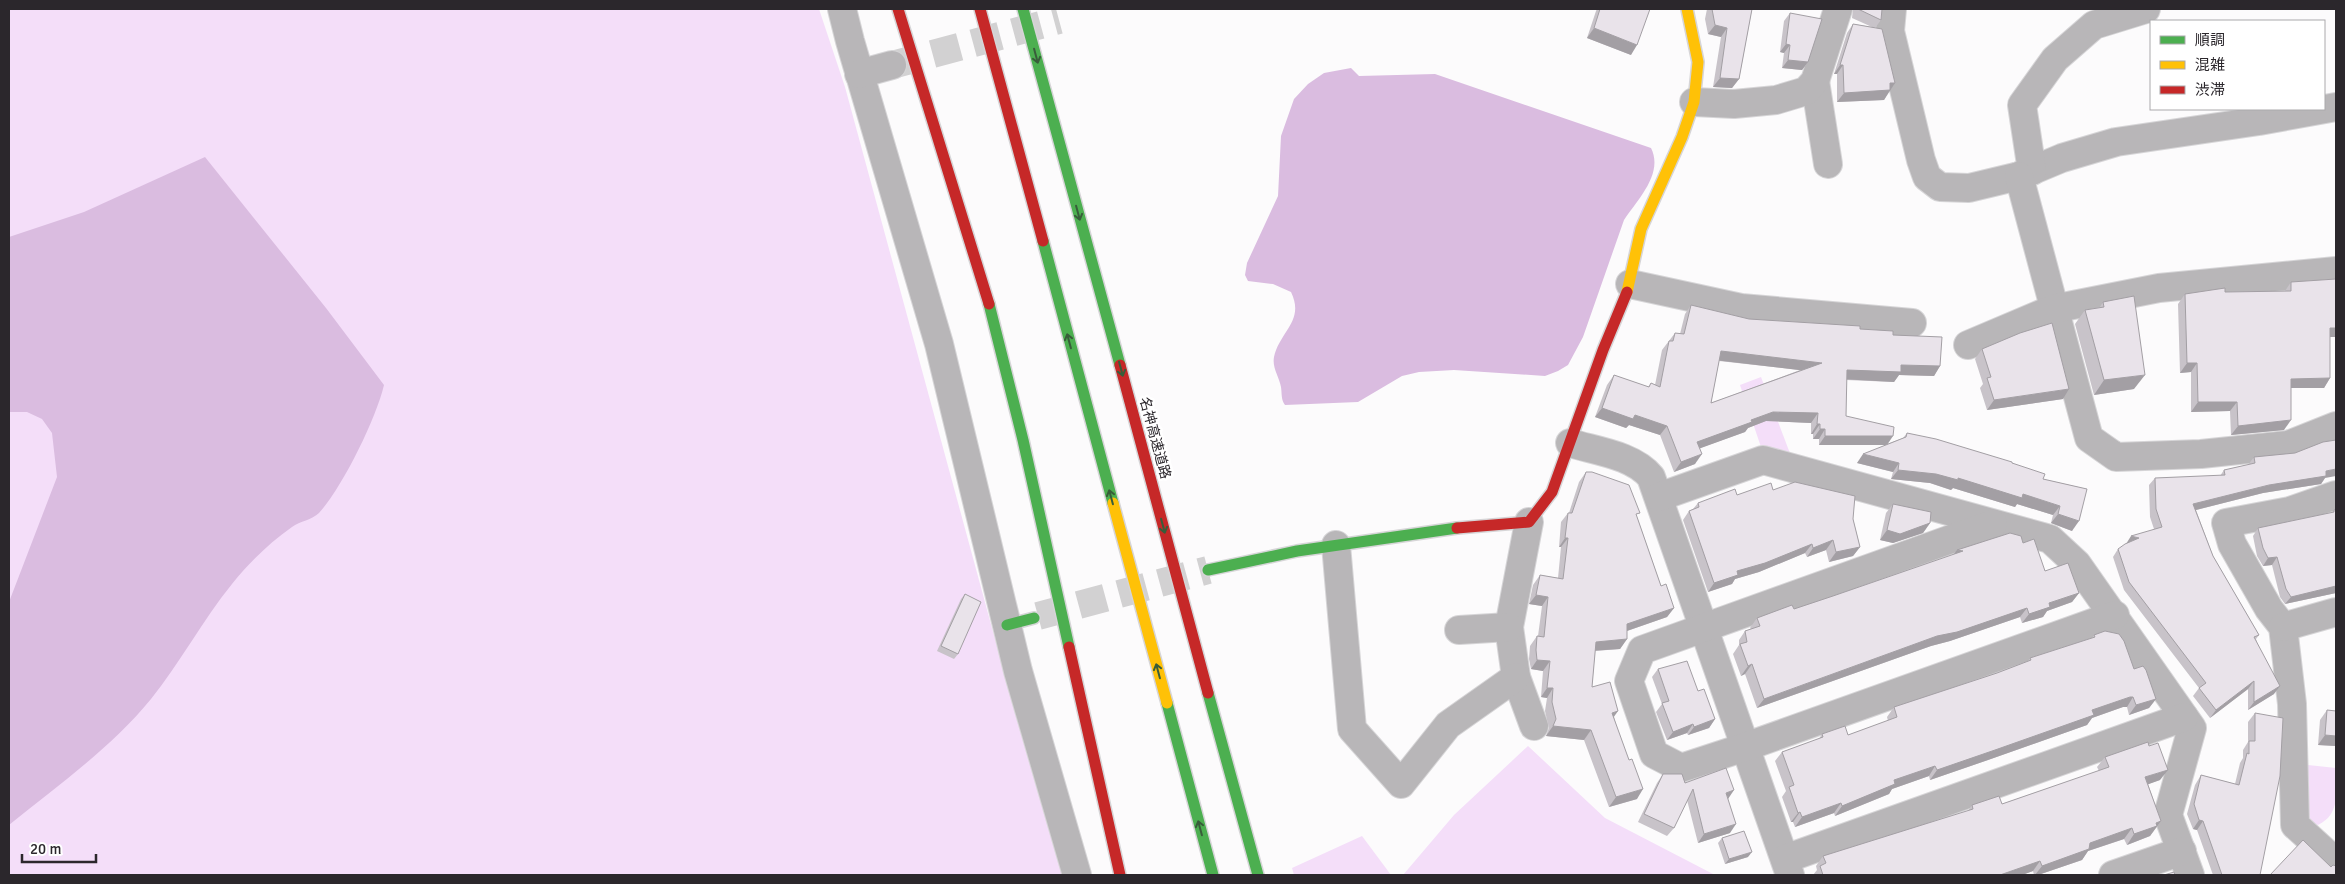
<svg xmlns="http://www.w3.org/2000/svg" width="2345" height="884" viewBox="0 0 2345 884" font-family="Signika,'Noto Sans JP',sans-serif">
	<style>
		.green { fill: #f4def9 }
		.water { fill: #dabce0 }
		.lines { fill: none; stroke-linecap: round; stroke-linejoin: round }
		.street-tunnel { stroke: #d2d1d2; stroke-width: 28; stroke-dasharray: 28 14; stroke-linecap: butt }
		.secondary-tunnel { stroke: #d2d1d2; stroke-width: 28; stroke-dasharray: 28 14; stroke-linecap: butt }
		.street-casing { stroke: #d6d5d7; stroke-width: 30 }
		.fast-casing { stroke: #d6d5d7; stroke-width: 14 }
		.slow-casing { stroke: #d6d5d7; stroke-width: 14 }
		.jam-casing { stroke: #d6d5d7; stroke-width: 14 }
		.street { stroke: #b8b6b8; stroke-width: 28 }
		.fast { stroke: #4caf50; stroke-width: 11 }
		.slow { stroke: #ffc107; stroke-width: 11 }
		.jam { stroke: #c62828; stroke-width: 11 }
		.wall { fill: #c8c3c9; fill-rule: evenodd }
		.shaded-wall { fill: #a39fa4 }
		.building { fill: #e9e3ea; stroke: #a39fa4; fill-rule: evenodd }
		.oneway { stroke: #385d3a }
		.labels { text-anchor: middle; dominant-baseline: central; stroke-width: 5; stroke-linejoin: round; paint-order: stroke }
		.street-label { font-size: 14px; fill: #2b272c; stroke: #fff }
	</style>
	<rect width="100%" height="100%" fill="#fcfbfc"/>
	<!-- green -->
	<g class="green">
		<polygon points="9,9 819,9 845,87 1017,720 1062,875 9,875"/>
		<polygon points="1761,377 1791,456 1762,450 1740,385"/>
		<polygon points="1528,746 1605,818 1715,875 1403,875 1454,815"/>
		<path d="M 2308,765 L 2336,768 C 2336,791 2341,814 2318,825 L 2308,820 Z"/>
		<polygon points="1362,836 1391,875 1294,875 1292,868"/>
	</g>
	<!-- water -->
	<g class="water">
		<path d="M 1351,68 L 1359,76 L 1435,74 L 1651,148 C 1664,174 1637,200 1624,220 L 1583,337 L 1568,365 L 1558,371 L 1545,376 L 1454,370 L 1419,372 L 1402,376 L 1358,402 L 1285,405 C 1281,400 1282,394 1281,387 C 1279,376 1272,368 1274,357 C 1280,331 1305,321 1291,292 L 1273,284 L 1248,281 L 1245,275 L 1247,263 L 1278,196 L 1281,136 L 1294,99 L 1308,84 L 1324,73 Z"/>
		<path d="M 205,157 L 326,308 L 384,385 C 376,419 342,488 319,513 C 312,520 300,521 292,527 C 269,543 249,563 232,584 C 202,621 180,663 151,699 C 111,748 57,786 9,825 L 9,602 L 57,477 L 52,433 L 42,419 L 27,412 L 9,412 L 9,237 L 84,212 Z"/>
	</g>
	<g class="lines">
		<!-- street-tunnel -->
		<polyline class="street-tunnel" points="892,65 1059,20"/>
		<!-- secondary-tunnel -->
		<polyline class="secondary-tunnel" points="1038,616 1208,570"/>
		<!-- street casing -->
		<g class="street-casing">
			<g id="street">
				<polyline points="842,9 850,41 939,344 1018,671 1077,875"/>
				<polyline points="1892,9 1890,31 1921,160 1927,177 1940,187 1969,188 2019,176 2062,158 2116,142 2259,121 2336,107"/>
				<polyline points="859,74 892,65"/>
				<polyline points="1815,81 1828,164"/>
				<polyline points="1694,102 1734,104 1776,100 1806,91 1815,81 1838,9"/>
				<polyline points="2032,171 2022,105 2055,59 2094,25 2146,9"/>
				<polyline points="2019,176 2089,438 2116,457 2201,454 2288,445 2336,426"/>
				<polyline points="1630,284 1741,308 1912,323"/>
				<polyline points="1968,345 2053,309 2159,288 2336,271"/>
				<path d="M 1570,443 C 1596,451 1633,455 1651,477 L 1790,875"/>
				<polyline points="2336,495 2290,511 2226,523 2232,544 2269,609 2283,627 2292,704 2295,825 2336,862"/>
				<polyline points="1659,497 1763,460 2050,539 2077,564 2192,728 2168,815 2190,875"/>
				<polyline points="1529,522 1509,627 1516,677 1534,726"/>
				<polyline points="1993,524 1642,650 1629,681 1654,754 1681,768 1745,747 2115,615"/>
				<polyline points="1336,545 1352,729 1401,784 1448,725 1516,677"/>
				<polyline points="2283,627 2336,612"/>
				<polyline points="1459,630 1509,627"/>
				<polyline points="1785,859 2184,717"/>
				<polyline points="2113,875 2182,851"/>
			</g>
		</g>
		<!-- fast casing -->
		<g class="fast-casing">
			<g id="fast">
				<polyline points="1023,9 1120,365"/>
				<polyline points="1043,241 1113,503"/>
				<polyline points="989,304 1023,440 1069,647"/>
				<polyline points="1208,570 1297,551 1457,528"/>
				<polyline points="1007,625 1034,618"/>
				<polyline points="1208,693 1258,875"/>
				<polyline points="1167,703 1213,875"/>
			</g>
		</g>
		<!-- slow casing -->
		<g class="slow-casing">
			<g id="slow">
				<polyline points="1627,292 1641,229 1682,137 1694,102 1698,62 1687,9"/>
				<polyline points="1113,503 1167,703"/>
			</g>
		</g>
		<!-- jam casing -->
		<g class="jam-casing">
			<g id="jam">
				<polyline points="898,9 989,304"/>
				<polyline points="980,9 1043,241"/>
				<polyline points="1120,365 1208,693"/>
				<polyline points="1457,528 1529,522 1552,492 1603,350 1627,292"/>
				<polyline points="1069,647 1120,875"/>
			</g>
		</g>
		<!-- street -->
		<use href="#street" class="street"/>
		<!-- fast -->
		<use href="#fast" class="fast"/>
		<!-- slow -->
		<use href="#slow" class="slow"/>
		<!-- jam -->
		<use href="#jam" class="jam"/>
	</g>
	<!-- wall -->
	<g class="wall">
		<polygon points="1597,9 1600,9 1631,55 1587,38 1596,11"/>
		<polygon points="1707,9 1752,9 1739,79 1732,88 1713,87 1721,37 1708,34 1705,19"/>
		<polygon points="1853,9 1882,9 1881,20 1875,28 1890,89 1884,100 1837,102 1837,74 1834,74 1847,33 1853,24 1872,27 1852,18"/>
		<polygon points="1790,13 1808,62 1802,70 1782,68 1784,53 1780,52 1784,21"/>
		<polygon points="2291,282 2336,337 2330,337 2330,378 2324,388 2291,388 2284,430 2231,435 2230,411 2191,412 2191,372 2180,373 2178,304 2185,294 2225,292 2285,291"/>
		<polygon points="2103,302 2134,389 2094,395 2075,324 2085,310 2100,307"/>
		<path d="M 1691,305 L 1749,319 L 1860,329 L 1893,335 L 1940,366 L 1934,376 L 1899,375 L 1894,382 L 1846,380 L 1846,416 L 1887,444 L 1903,438 L 1907,433 L 2012,463 L 2043,479 L 2087,489 L 2072,531 L 2051,523 L 2053,515 L 2017,504 L 2015,507 L 1953,488 L 1951,490 L 1930,483 L 1891,479 L 1893,472 L 1857,463 L 1885,445 L 1819,445 L 1819,439 L 1813,439 L 1813,434 L 1811,434 L 1811,423 L 1766,421 L 1748,428 L 1745,432 L 1700,448 L 1695,464 L 1674,472 L 1660,435 L 1629,425 L 1626,428 L 1595,417 L 1607,385 L 1614,375 L 1648,387 L 1651,383 L 1655,385 L 1662,350 L 1675,333 L 1680,334 L 1685,314 ZM 1719,361 L 1800,370 L 1711,403 Z"/>
		<polygon points="1982,349 2063,399 1987,410 1980,388 1983,384 1975,359"/>
		<polygon points="2254,457 2325,478 2321,484 2263,493 2196,510 2213,556 2259,635 2256,639 2274,694 2248,710 2248,689 2210,718 2193,696 2199,688 2124,590 2113,557 2118,549 2154,529 2150,517 2149,485 2155,478 2220,476 2224,470 2248,465"/>
		<polygon points="1586,472 1637,517 1661,586 1674,608 1667,617 1627,631 1627,639 1620,649 1595,651 1592,687 1614,717 1637,799 1609,807 1584,740 1546,736 1549,728 1545,711 1547,698 1541,697 1543,671 1531,669 1529,659 1530,646 1537,636 1538,636 1542,606 1529,604 1533,585 1540,575 1558,578 1561,547 1559,547 1561,522 1568,513 1569,513 1579,482"/>
		<polygon points="1773,490 1853,519 1860,547 1853,556 1829,562 1826,550 1807,557 1805,553 1759,572 1735,579 1732,584 1708,592 1683,520 1689,511 1693,509 1698,503"/>
		<polygon points="1893,504 1930,523 1923,533 1893,543 1880,540 1886,513"/>
		<polygon points="2334,510 2336,593 2285,604 2280,597 2272,565 2263,566 2257,556 2253,536 2258,528 2331,513"/>
		<polygon points="2023,543 2045,571 2079,593 2072,602 2047,611 2043,617 2022,623 2020,617 1950,641 1931,646 1757,708 1745,674 1741,676 1733,654 1739,645 1739,640 1745,631 1751,629 1750,628 1757,618 1794,609"/>
		<polygon points="965,594 958,654 954,659 937,651 961,599"/>
		<polygon points="2094,635 2134,669 2156,699 2149,708 2129,715 2127,707 2123,707 2092,718 2087,725 1988,760 1930,780 1929,776 1892,789 1889,794 1835,816 1834,813 1795,827 1793,822 1791,822 1782,797 1786,791 1775,761 1782,752 1819,739 1822,734 1848,735 1888,721 1887,717 1894,707 1997,673 2028,661 2030,658 2092,638"/>
		<polygon points="1658,669 1698,691 1715,719 1709,728 1688,735 1687,733 1667,740 1656,712 1662,704 1652,677"/>
		<polygon points="2327,710 2336,711 2336,746 2318,745 2320,720"/>
		<polygon points="2255,713 2260,875 2213,875 2197,830 2193,829 2187,814 2195,785 2201,775 2235,784 2240,763 2243,758 2243,750 2248,742 2248,722"/>
		<polygon points="2105,757 2160,780 2148,784 2161,821 2150,836 2127,845 2124,839 2088,851 2082,860 2038,875 2034,875 2033,871 2022,875 1813,875 1817,870 1816,866 1823,856 1968,811 1972,805 2002,804 2099,771 2097,767"/>
		<polygon points="1663,774 1728,798 1730,833 1698,843 1687,800 1674,828 1667,836 1638,822 1657,783"/>
		<polygon points="1722,838 1748,857 1725,864 1718,843"/>
	</g>
	<!-- shaded-wall -->
	<g class="shaded-wall">
		<polygon points="1715,25 1727,28 1721,37 1708,34"/>
		<polygon points="1594,28 1637,45 1631,55 1587,38"/>
		<polygon points="1786,44 1790,45 1784,53 1780,52"/>
		<polygon points="1788,60 1808,62 1802,70 1782,68"/>
		<polygon points="1840,65 1843,65 1837,74 1834,74"/>
		<polygon points="1720,78 1739,79 1732,88 1713,87"/>
		<polygon points="1890,83 1895,83 1884,100 1837,102 1844,93"/>
		<polygon points="2330,328 2336,328 2336,337 2323,337"/>
		<polygon points="1721,351 1822,363 1815,372 1714,360"/>
		<polygon points="2187,363 2197,363 2191,372 2180,373"/>
		<polygon points="1901,365 1940,366 1934,376 1899,375 1894,382 1840,379 1847,370"/>
		<polygon points="2145,375 2134,389 2094,395 2104,380"/>
		<polygon points="2330,378 2324,388 2284,388 2291,379"/>
		<polygon points="2069,389 2063,399 1987,410 1994,400"/>
		<polygon points="2198,402 2237,402 2230,411 2191,412"/>
		<polygon points="1602,408 1635,415 1667,426 1660,435 1629,425 1626,428 1595,417"/>
		<polygon points="1773,412 1818,413 1811,423 1766,421 1748,428 1745,432 1690,452 1697,442 1751,420"/>
		<polygon points="2291,420 2284,430 2231,435 2238,426"/>
		<polygon points="1817,424 1820,424 1813,434 1811,434"/>
		<polygon points="1820,429 1825,429 1819,439 1813,439"/>
		<polygon points="1825,436 1893,436 1887,445 1819,445"/>
		<polygon points="1702,454 1695,464 1674,472 1681,462"/>
		<polygon points="1863,454 1899,463 1893,472 1857,463"/>
		<polygon points="2336,469 2336,476 2325,478 2321,484 2263,493 2188,512 2193,504 2326,471"/>
		<polygon points="1898,470 1936,474 1958,478 2023,494 2060,506 2053,515 2017,504 2015,507 1953,488 1951,490 1930,483 1891,479"/>
		<polygon points="2058,514 2079,521 2072,531 2051,523"/>
		<polygon points="1930,523 1923,533 1893,543 1880,540 1887,530"/>
		<polygon points="2131,536 2139,538 2126,544"/>
		<polygon points="1565,538 1568,538 1561,547 1559,547"/>
		<polygon points="1833,540 1826,550 1807,557 1813,548"/>
		<polygon points="1812,544 1805,553 1759,572 1735,579 1732,584 1708,592 1714,583 1737,571"/>
		<polygon points="1860,547 1853,556 1829,562 1836,552"/>
		<polygon points="1957,550 1963,551 1950,559"/>
		<polygon points="2277,557 2272,565 2263,566 2268,558"/>
		<polygon points="2336,586 2336,593 2285,604 2291,597"/>
		<polygon points="2079,593 2072,602 2047,611 2043,617 2022,623 2029,614 2049,603"/>
		<polygon points="1536,595 1548,597 1542,606 1529,604"/>
		<polygon points="1674,608 1667,617 1621,633 1627,624"/>
		<polygon points="2027,608 2020,617 1950,641 1931,646 1757,708 1764,699 1937,636"/>
		<polygon points="1627,639 1620,649 1590,651 1596,642"/>
		<polygon points="1537,660 1550,661 1543,671 1531,669"/>
		<polygon points="1752,664 1745,674 1741,676 1748,666"/>
		<polygon points="2254,681 2248,689 2210,718 2216,710"/>
		<polygon points="2280,686 2274,694 2248,710 2254,702"/>
		<polygon points="1547,688 1553,688 1547,698 1541,697"/>
		<polygon points="2130,697 2133,697 2127,707 2123,707 2092,718 2087,725 1988,760 1930,780 1937,770 2092,710"/>
		<polygon points="2156,699 2149,708 2129,715 2136,705"/>
		<polygon points="1618,711 1611,721 1612,713"/>
		<polygon points="1715,719 1709,728 1688,735 1694,727"/>
		<polygon points="1693,724 1687,733 1667,740 1673,732"/>
		<polygon points="1553,726 1591,730 1584,740 1546,736"/>
		<polygon points="2325,735 2336,736 2336,746 2318,745"/>
		<polygon points="1935,766 1929,776 1892,789 1889,794 1835,816 1842,806 1894,780"/>
		<polygon points="2168,770 2160,780 2138,788 2145,777"/>
		<polygon points="1643,789 1637,799 1609,807 1616,797"/>
		<polygon points="1734,790 1728,799 1726,793"/>
		<polygon points="1841,803 1834,813 1795,827 1802,817"/>
		<polygon points="1800,812 1793,822 1791,822 1798,813"/>
		<polygon points="2199,820 2203,821 2197,830 2193,829"/>
		<polygon points="2161,821 2150,836 2127,845 2134,834"/>
		<polygon points="1736,824 1730,833 1698,843 1704,834"/>
		<polygon points="2132,828 2124,839 2088,851 2082,860 2038,875 2035,875 2042,866 2090,843"/>
		<polygon points="1752,852 1748,857 1725,864 1729,859"/>
		<polygon points="2040,861 2033,871 2022,875 2000,875"/>
	</g>
	<!-- building -->
	<g class="building">
		<polygon points="1600,9 1650,9 1637,45 1594,28"/>
		<polygon points="1712,9 1752,9 1739,79 1720,78 1727,28 1715,25"/>
		<polygon points="1858,9 1882,9 1881,20"/>
		<polygon points="1790,13 1822,19 1808,62 1788,60 1790,45 1786,44"/>
		<polygon points="1853,24 1882,29 1895,83 1890,83 1890,90 1844,93 1843,65 1840,65"/>
		<polygon points="2336,279 2336,328 2330,328 2330,378 2291,379 2291,420 2238,426 2237,402 2198,402 2197,363 2187,363 2185,294 2225,288 2225,292 2291,291 2291,282"/>
		<polygon points="2134,296 2145,375 2104,380 2085,310 2104,307 2103,302"/>
		<path d="M 1691,305 L 1749,319 L 1860,326 L 1860,329 L 1893,331 L 1893,335 L 1942,337 L 1940,366 L 1901,365 L 1901,372 L 1847,370 L 1846,416 L 1894,427 L 1893,436 L 1825,436 L 1825,429 L 1820,429 L 1820,424 L 1817,424 L 1818,413 L 1773,412 L 1751,420 L 1752,422 L 1697,442 L 1702,454 L 1681,462 L 1667,426 L 1635,415 L 1633,419 L 1602,408 L 1614,375 L 1649,387 L 1651,383 L 1660,387 L 1669,341 L 1673,341 L 1675,333 L 1684,334 ZM 1721,351 L 1822,363 L 1711,403 Z"/>
		<polygon points="2052,323 2069,389 1994,400 1987,378 1991,377 1982,349 2020,333"/>
		<polygon points="1907,433 1936,439 2012,462 2012,463 2045,474 2043,479 2087,489 2079,521 2058,514 2060,506 2023,494 2022,498 1958,478 1958,480 1936,474 1898,470 1899,463 1863,454 1906,437"/>
		<polygon points="2336,440 2336,469 2326,471 2326,476 2269,485 2193,504 2213,556 2259,635 2254,637 2280,686 2254,702 2254,681 2216,710 2199,688 2206,683 2129,582 2118,549 2125,544 2139,538 2131,536 2162,527 2156,509 2155,478 2225,475 2224,470 2255,463 2254,457 2295,453 2323,442"/>
		<polygon points="1586,472 1592,472 1629,485 1640,513 1636,514 1661,586 1666,584 1674,608 1627,624 1627,639 1596,642 1592,687 1610,682 1618,711 1612,713 1629,760 1632,759 1643,789 1616,797 1591,730 1553,726 1556,719 1552,702 1553,688 1547,688 1550,661 1537,660 1536,650 1537,636 1544,637 1548,597 1536,595 1540,575 1563,579 1568,538 1565,538 1568,513 1572,513"/>
		<polygon points="1795,482 1855,496 1853,519 1860,547 1836,552 1833,540 1813,548 1812,544 1765,563 1737,571 1738,575 1714,583 1689,511 1699,507 1698,503 1735,489 1737,495 1771,483 1773,490"/>
		<polygon points="1893,504 1931,512 1930,523 1900,534 1887,530"/>
		<polygon points="2336,509 2336,586 2291,597 2286,589 2277,557 2268,558 2263,548 2258,528 2334,512 2334,510"/>
		<polygon points="2010,533 2021,536 2023,543 2034,539 2045,571 2068,563 2079,593 2049,603 2050,607 2029,614 2027,608 1957,632 1937,636 1764,699 1752,664 1748,666 1740,644 1747,642 1745,631 1760,626 1757,618 1792,605 1794,609 1833,596 1963,551 1957,550"/>
		<polygon points="965,594 981,602 958,654 941,646"/>
		<polygon points="2105,631 2119,634 2124,641 2134,669 2143,666 2146,670 2156,699 2136,705 2133,697 2130,697 2092,710 2094,715 1995,750 1937,770 1935,766 1894,780 1895,784 1842,806 1841,803 1802,817 1800,812 1798,813 1789,787 1794,785 1782,752 1823,737 1822,734 1845,726 1848,735 1897,717 1894,707 1997,673 2031,660 2030,658 2095,637 2094,635"/>
		<polygon points="1687,661 1698,691 1704,689 1715,719 1694,727 1693,724 1673,732 1662,703 1669,701 1658,669"/>
		<polygon points="2327,710 2336,711 2336,736 2325,735"/>
		<polygon points="2255,713 2283,718 2280,776 2260,875 2222,875 2203,821 2199,820 2194,804 2201,775 2239,785 2247,753 2249,754 2249,741 2255,741"/>
		<polygon points="2148,742 2149,746 2158,743 2168,770 2145,777 2161,821 2156,823 2157,826 2134,834 2132,828 2090,843 2089,849 2042,866 2040,861 2000,875 1823,875 1820,866 1826,863 1823,856 1973,809 1972,805 1999,796 2002,804 2109,767 2105,757"/>
		<polygon points="1726,768 1734,790 1726,793 1736,824 1704,834 1693,789 1674,828 1644,814 1663,774 1682,774 1685,783"/>
		<polygon points="1744,831 1752,852 1729,859 1722,838"/>
		<polygon points="2303,840 2331,867 2333,865 2336,866 2336,875 2270,875"/>
		<polygon points="2174,872 2175,875 2164,875"/>
	</g>
	<!-- one-way arrows -->
	<defs><path id="oneway-shaft" d="M-6 0H5M1.5-3L5.5 0L1.5 3" fill="none" stroke-width="1.6" stroke-linecap="round" stroke-linejoin="round" transform="scale(1.25)"/></defs>
	<g class="oneway">
		<use href="#oneway-shaft" transform="translate(1036 56) rotate(75)"/>
		<use href="#oneway-shaft" transform="translate(1078 213) rotate(75)"/>
		<use href="#oneway-shaft" transform="translate(1069 341) rotate(-105)"/>
		<use href="#oneway-shaft" transform="translate(1121 369) rotate(75)"/>
		<use href="#oneway-shaft" transform="translate(1111 497) rotate(-105)"/>
		<use href="#oneway-shaft" transform="translate(1163 526) rotate(75)"/>
		<use href="#oneway-shaft" transform="translate(1158 671) rotate(-105)"/>
		<use href="#oneway-shaft" transform="translate(1200 828) rotate(-105)"/>
	</g>
	<g class="labels">
		<!-- street labels -->
		<g class="street-label">
			<text transform="translate(1155 438) rotate(75)">名神高速道路</text>
		</g>
	</g>
	<!-- border -->
	<rect width="2345" height="884" fill="none" stroke="#2b272c" stroke-width="20"/>
	<!-- legend -->
	<rect x="2150" y="20" width="175" height="90" fill="#ffffff" stroke="#aaa9ab"/>
	<rect x="2160" y="36" width="25" height="8" fill="#4caf50" stroke="#aaa9ab"/>
	<text x="2195" y="45" font-size="15" fill="#2b272c">順調</text>
	<rect x="2160" y="61" width="25" height="8" fill="#ffc107" stroke="#aaa9ab"/>
	<text x="2195" y="70" font-size="15" fill="#2b272c">混雑</text>
	<rect x="2160" y="86" width="25" height="8" fill="#c62828" stroke="#aaa9ab"/>
	<text x="2195" y="95" font-size="15" fill="#2b272c">渋滞</text>
	<!-- scale -->
	<path d="M22 854v8h74v-8" fill="none" stroke="#2b272c" stroke-width="2.5"/>
	<text x="30" y="854" font-size="15" fill="#2b272c" stroke="#ffffff" stroke-width="4" paint-order="stroke">20 m</text>
</svg>
